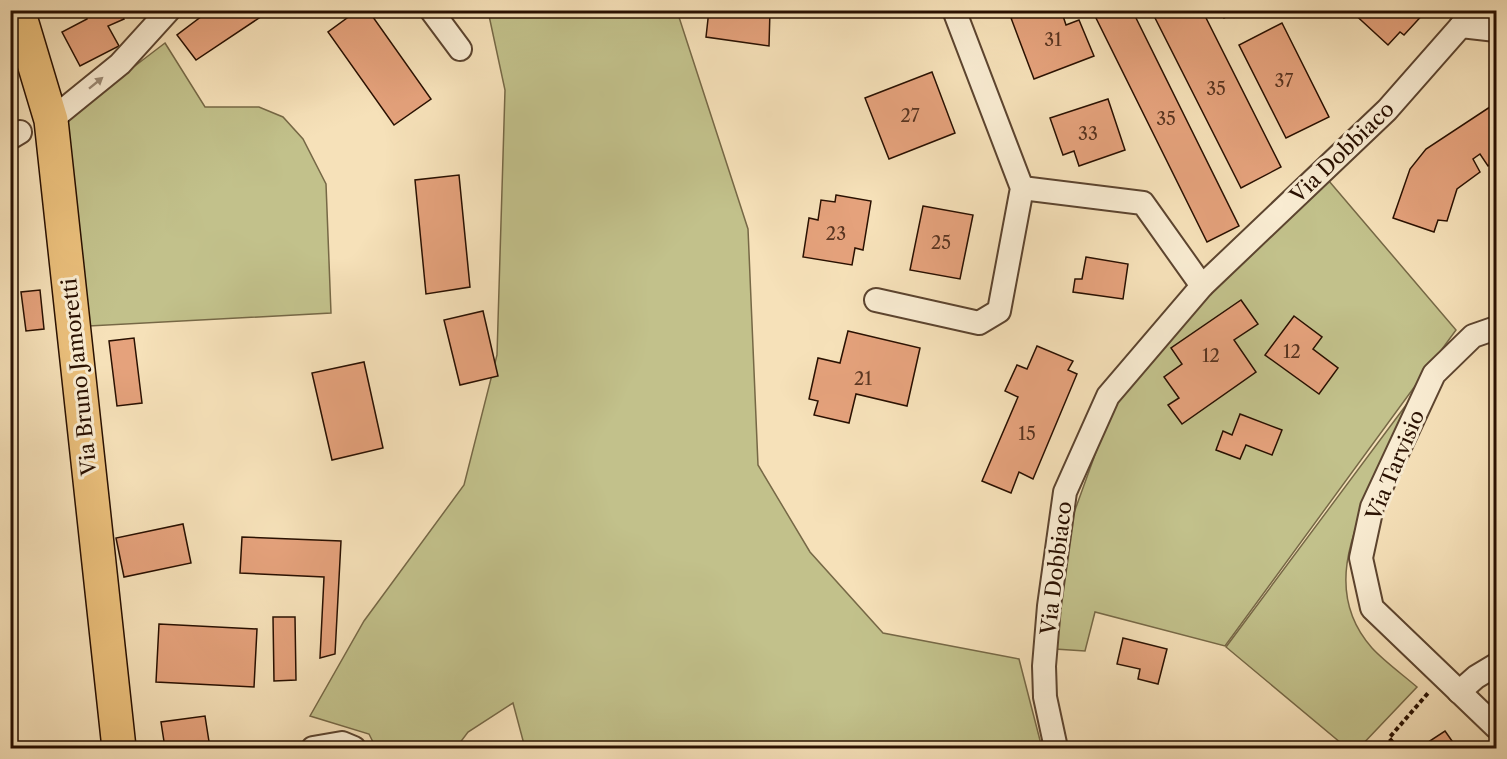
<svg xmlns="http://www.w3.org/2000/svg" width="1507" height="759" viewBox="0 0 1507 759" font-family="'Libre Caslon Text',serif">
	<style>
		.green { fill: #c2c18b; stroke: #766846; stroke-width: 1.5 }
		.building { fill: #e5a27c; stroke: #291001; stroke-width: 1.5 }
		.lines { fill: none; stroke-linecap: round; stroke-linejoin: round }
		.minor-casing { stroke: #5c442f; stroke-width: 26 }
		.primary-casing { stroke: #291001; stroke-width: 36 }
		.path { stroke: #291001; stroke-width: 4; stroke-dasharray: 4.5 3; stroke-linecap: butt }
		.minor { stroke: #f9ecd2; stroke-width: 22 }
		.primary { stroke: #ebc07c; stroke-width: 33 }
		.oneway { fill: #9b8974 }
		.labels { text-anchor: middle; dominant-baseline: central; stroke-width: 6; stroke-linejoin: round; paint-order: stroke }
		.number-label { font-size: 18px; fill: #583420 }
		.street-label { font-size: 21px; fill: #291001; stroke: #f9ecd2 }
	</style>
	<rect width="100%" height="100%" fill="#f6e1b9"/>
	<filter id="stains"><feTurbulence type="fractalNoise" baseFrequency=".00333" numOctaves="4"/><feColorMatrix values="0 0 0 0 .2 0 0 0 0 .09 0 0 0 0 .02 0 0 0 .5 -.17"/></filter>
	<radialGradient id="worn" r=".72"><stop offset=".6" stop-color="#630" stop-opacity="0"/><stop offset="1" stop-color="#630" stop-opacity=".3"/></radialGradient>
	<!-- green -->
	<g class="green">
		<polygon points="488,11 677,11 748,229 758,465 810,552 883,633 1019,659 1042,748 525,748 513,703 468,732 456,748 376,748 369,734 310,716 364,621 464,485 497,355 505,90"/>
		<polygon points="165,43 205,107 259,107 283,117 303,139 326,184 331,313 89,326 64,120"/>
		<polygon points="1323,174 1456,330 1225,646 1095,612 1085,651 1055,649 1066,535 1114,402 1203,288"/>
		<path d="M 1415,393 C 1402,420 1389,448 1377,476 C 1352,532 1324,594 1372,648 C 1385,662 1402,674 1417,687 L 1359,748 L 1347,748 L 1226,647 Z"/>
	</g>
	<!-- building -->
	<g class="building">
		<polygon points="87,10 120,10 124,19 108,26 119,46 80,66 62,32 87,19"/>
		<polygon points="210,10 271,10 196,60 177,35"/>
		<polygon points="358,10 368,10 431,99 394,125 328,32"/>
		<polygon points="709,10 770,10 769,46 706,37"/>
		<polygon points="1029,10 1061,10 1066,25 1079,20 1094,56 1034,79 1011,18"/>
		<polygon points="1096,10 1132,10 1239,226 1207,242 1093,12"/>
		<polygon points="1151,10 1202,10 1281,167 1241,188"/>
		<polygon points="1220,10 1239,10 1224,18"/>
		<polygon points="1350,10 1427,10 1404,35 1400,32 1388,45"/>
		<polygon points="1282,23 1329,117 1286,138 1239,45"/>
		<polygon points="932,72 955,133 889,159 865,98"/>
		<polygon points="1108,99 1125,150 1079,166 1074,151 1063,155 1050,118"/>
		<polygon points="1496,103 1496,160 1488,166 1480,154 1473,159 1480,172 1457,189 1447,221 1438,220 1434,232 1393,218 1410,169 1426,149"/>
		<polygon points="459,175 470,287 426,294 415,180"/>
		<polygon points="836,195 871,201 863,250 855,248 852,265 803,257 809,218 818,220 821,200 835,202"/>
		<polygon points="923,206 973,215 960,279 910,270"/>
		<polygon points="1086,257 1128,264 1123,299 1073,292 1075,279 1082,279"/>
		<polygon points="40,290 44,329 26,331 21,292"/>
		<polygon points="1241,300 1258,324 1234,340 1256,372 1182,424 1168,405 1179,398 1164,377 1182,364 1171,348"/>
		<polygon points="483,311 498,376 460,385 444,320"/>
		<polygon points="1294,316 1322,337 1313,349 1338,368 1319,394 1265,355"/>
		<polygon points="848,331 920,348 907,406 856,394 849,423 814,415 818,401 809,399 818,358 840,363"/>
		<polygon points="134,338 142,403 117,406 109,341"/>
		<polygon points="1037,346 1073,361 1068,370 1077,374 1033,479 1019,472 1011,493 982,481 1018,397 1005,391 1017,365 1027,369"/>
		<polygon points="364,362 383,448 332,460 312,373"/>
		<polygon points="1240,414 1282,430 1272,455 1246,445 1240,459 1216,450 1223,431 1232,435"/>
		<polygon points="183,524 191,563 124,577 116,538"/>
		<polygon points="242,537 341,541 335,654 320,658 324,577 240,573"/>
		<polygon points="273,617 295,617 296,680 274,681"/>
		<polygon points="159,624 257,629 254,687 156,682"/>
		<polygon points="1123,638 1167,649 1158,684 1138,679 1140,669 1117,664"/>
		<polygon points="205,716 210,748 165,748 161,722"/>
		<polygon points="1445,731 1457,748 1419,748"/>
	</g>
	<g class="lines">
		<!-- minor casing -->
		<g class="minor-casing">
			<g id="minor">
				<polyline points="431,10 460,49"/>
				<polyline points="1461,26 1496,30"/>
				<polyline points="51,120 120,64 169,10"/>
				<polyline points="10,138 20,132"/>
				<polyline points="1022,188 1143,203 1202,286"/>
				<polyline points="876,300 979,323 999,311 1022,188 954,10"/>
				<polyline points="1496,328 1473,336 1434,374 1372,507 1361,558 1372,608 1496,727"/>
				<polyline points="1459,692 1476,677 1496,665"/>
				<polyline points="313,748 342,743 354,748"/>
				<polyline points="1056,748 1045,697 1044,666 1049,606 1065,492 1108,396 1202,286 1387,110 1475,10"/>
			</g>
		</g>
		<!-- primary casing -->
		<g class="primary-casing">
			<polyline id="primary" points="18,10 51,120 119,748"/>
		</g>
		<!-- path -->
		<polyline class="path" points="1395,748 1396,746 1389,738 1429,692"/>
		<!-- minor -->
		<use href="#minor" class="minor"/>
		<!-- primary -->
		<use href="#primary" class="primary"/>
	</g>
	<!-- one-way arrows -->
	<defs><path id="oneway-solid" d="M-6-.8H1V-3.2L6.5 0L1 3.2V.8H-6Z" transform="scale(1.5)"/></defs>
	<use class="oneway" href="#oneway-solid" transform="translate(96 83) rotate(-39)"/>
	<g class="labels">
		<!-- number labels -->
		<g class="number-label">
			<text x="1053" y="40">31</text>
			<text x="1284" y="81">37</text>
			<text x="1216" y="89">35</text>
			<text x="910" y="116">27</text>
			<text x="1166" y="119">35</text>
			<text x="1088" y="134">33</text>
			<text x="836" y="234">23</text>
			<text x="941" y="243">25</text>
			<text x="1292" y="352">12</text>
			<text x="1211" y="356">12</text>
			<text x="863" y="379">21</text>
			<text x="1027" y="434">15</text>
		</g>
		<!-- street labels -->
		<g class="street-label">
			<text transform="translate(1342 152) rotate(-44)">Via Dobbiaco</text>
			<text transform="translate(79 377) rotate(-96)">Via Bruno Jamoretti</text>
			<text transform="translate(1395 465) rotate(-67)">Via Tarvisio</text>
			<text transform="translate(1056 568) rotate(-83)">Via Dobbiaco</text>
		</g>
	</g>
	<!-- margin -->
	<rect width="1507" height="759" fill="none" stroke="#f6e1b9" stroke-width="36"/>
	<rect x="12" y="12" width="1483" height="735" fill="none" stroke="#291001" stroke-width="3"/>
	<rect x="18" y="18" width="1471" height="723" fill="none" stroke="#291001" stroke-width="1.5"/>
	<rect width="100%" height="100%" filter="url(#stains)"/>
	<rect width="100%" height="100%" fill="url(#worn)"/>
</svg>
